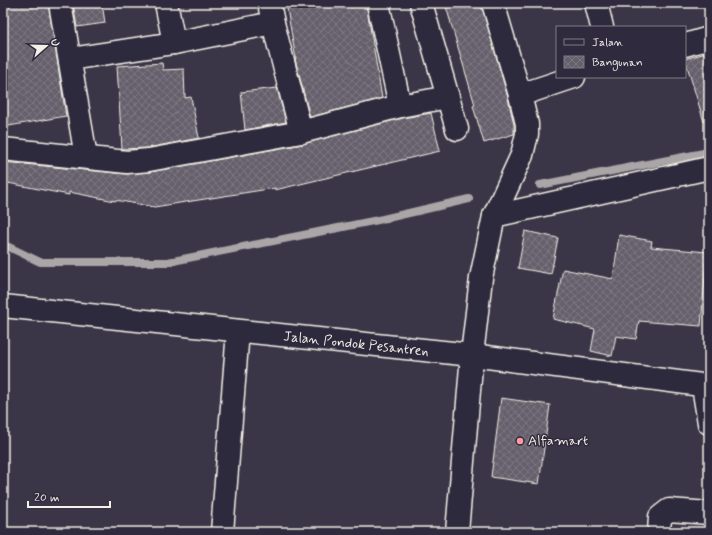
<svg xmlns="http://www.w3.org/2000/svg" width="712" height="535" viewBox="0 0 712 535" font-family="Mynerve,sans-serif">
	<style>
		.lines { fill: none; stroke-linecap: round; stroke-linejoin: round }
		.stream { stroke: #aaa6a7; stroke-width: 8 }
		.building { fill: url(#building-cross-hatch); stroke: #f4f1e8 }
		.minor-casing { stroke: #f4f1e8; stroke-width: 25 }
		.tertiary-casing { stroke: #f4f1e8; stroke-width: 25 }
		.minor { stroke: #2f2a3d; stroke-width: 22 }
		.tertiary { stroke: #2f2a3d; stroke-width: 22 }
		.poi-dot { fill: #ff9aa2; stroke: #2f2a3d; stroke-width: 1.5 }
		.labels { text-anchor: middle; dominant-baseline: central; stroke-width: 3; stroke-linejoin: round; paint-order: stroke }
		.street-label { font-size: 14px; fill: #f4f1e8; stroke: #2f2a3d }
		.poi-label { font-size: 14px; fill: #f4f1e8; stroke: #2f2a3d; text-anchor: start }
	</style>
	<defs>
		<pattern id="building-cross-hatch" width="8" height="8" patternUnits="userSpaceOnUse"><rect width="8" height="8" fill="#65616c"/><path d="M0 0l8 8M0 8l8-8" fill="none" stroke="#7c7881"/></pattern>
	</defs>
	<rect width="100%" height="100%" fill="#3b3647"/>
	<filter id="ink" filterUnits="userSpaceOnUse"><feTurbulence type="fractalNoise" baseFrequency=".025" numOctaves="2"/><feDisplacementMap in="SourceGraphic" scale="8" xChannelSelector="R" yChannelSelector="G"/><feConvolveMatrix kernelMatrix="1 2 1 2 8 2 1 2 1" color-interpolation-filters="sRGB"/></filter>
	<g filter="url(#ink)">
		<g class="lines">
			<!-- stream -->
			<g class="stream">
				<polyline points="540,185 709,152"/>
				<polyline points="9,247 40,262 168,262 383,219 469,199"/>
			</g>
		</g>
		<!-- building -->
		<g class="building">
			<polygon points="3,3 48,3 66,116 3,127"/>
			<polygon points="73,3 102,3 105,23 77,27"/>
			<polygon points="286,3 366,3 382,98 310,117 295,59 296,59"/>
			<polygon points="445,3 481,3 508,98 514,125 514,134 484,143 473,106 475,105"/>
			<polygon points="709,52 709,121 704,122 685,59"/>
			<polygon points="162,63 163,70 184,69 185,98 191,97 199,138 147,148 122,149 117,66"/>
			<polygon points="277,88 286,122 245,130 241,92"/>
			<polygon points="431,113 440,151 275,190 275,188 154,207 115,200 115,201 69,192 69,195 3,182 3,162 126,174 150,172 303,144 403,118"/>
			<polygon points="525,231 558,238 551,274 518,268"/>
			<polygon points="619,235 652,241 651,247 707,252 701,326 639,321 636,339 616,336 612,356 591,351 595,329 553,319 563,269 613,279"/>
			<polygon points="501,398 550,405 539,484 491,477"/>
		</g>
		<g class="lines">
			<!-- minor casing -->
			<g class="minor-casing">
				<g id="minor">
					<polyline points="60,3 86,157"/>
					<polyline points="166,3 174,43"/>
					<polyline points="269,3 273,23 301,132"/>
					<polyline points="378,3 400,106"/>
					<polyline points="421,3 457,129"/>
					<polyline points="596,3 602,27"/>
					<polyline points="685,45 709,38"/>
					<polyline points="70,59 174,43 273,23"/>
					<polyline points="520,95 574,77"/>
					<polyline points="3,149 127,162 149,160 301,132 400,106 448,97"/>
					<polyline points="494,216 709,168"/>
					<polyline points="703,386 709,423"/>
					<polyline points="222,532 238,331"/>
					<polyline points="457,532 472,355 481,278 494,216 522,155 527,134 527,124 520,95 493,3"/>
					<polyline points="659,532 660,517 669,510 709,513"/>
				</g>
			</g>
			<!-- tertiary casing -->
			<g class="tertiary-casing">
				<polyline id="tertiary" points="3,306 472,355 709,386"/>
			</g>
			<!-- minor -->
			<use href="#minor" class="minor"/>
			<!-- tertiary -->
			<use href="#tertiary" class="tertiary"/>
		</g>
	</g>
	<!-- markers -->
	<circle class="poi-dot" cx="520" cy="441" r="4"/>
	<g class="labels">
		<!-- street labels -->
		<g class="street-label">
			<text transform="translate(356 344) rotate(6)">Jalan Pondok Pesantren</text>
		</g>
		<!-- poi labels -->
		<g class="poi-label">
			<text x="528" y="441">Alfamart</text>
		</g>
	</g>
	<!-- margin -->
	<rect width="712" height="535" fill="none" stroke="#2f2a3d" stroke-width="16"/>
	<rect x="8" y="8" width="696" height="519" fill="none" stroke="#f4f1e8" stroke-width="1.5" filter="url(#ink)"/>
	<!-- legend -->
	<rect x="556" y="26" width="130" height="52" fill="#2f2a3d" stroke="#7e7a81"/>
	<rect x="564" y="39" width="20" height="6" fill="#2f2a3d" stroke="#7e7a81"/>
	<text x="592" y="46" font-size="12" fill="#f4f1e8">Jalan</text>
	<rect x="564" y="56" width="20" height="12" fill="url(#building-cross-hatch)" stroke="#7e7a81"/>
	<text x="592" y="66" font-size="12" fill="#f4f1e8">Bangunan</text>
	<!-- north arrow -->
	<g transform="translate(46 46) rotate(70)" stroke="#2f2a3d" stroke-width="3" paint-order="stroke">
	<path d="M0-3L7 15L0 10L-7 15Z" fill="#f4f1e8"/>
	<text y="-6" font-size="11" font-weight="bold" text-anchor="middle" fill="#f4f1e8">U</text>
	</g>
	<!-- scale -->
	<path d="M28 501v6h82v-6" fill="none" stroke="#f4f1e8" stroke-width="2"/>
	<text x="34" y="501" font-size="12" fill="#f4f1e8" stroke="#2f2a3d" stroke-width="3" paint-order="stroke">20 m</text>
</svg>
